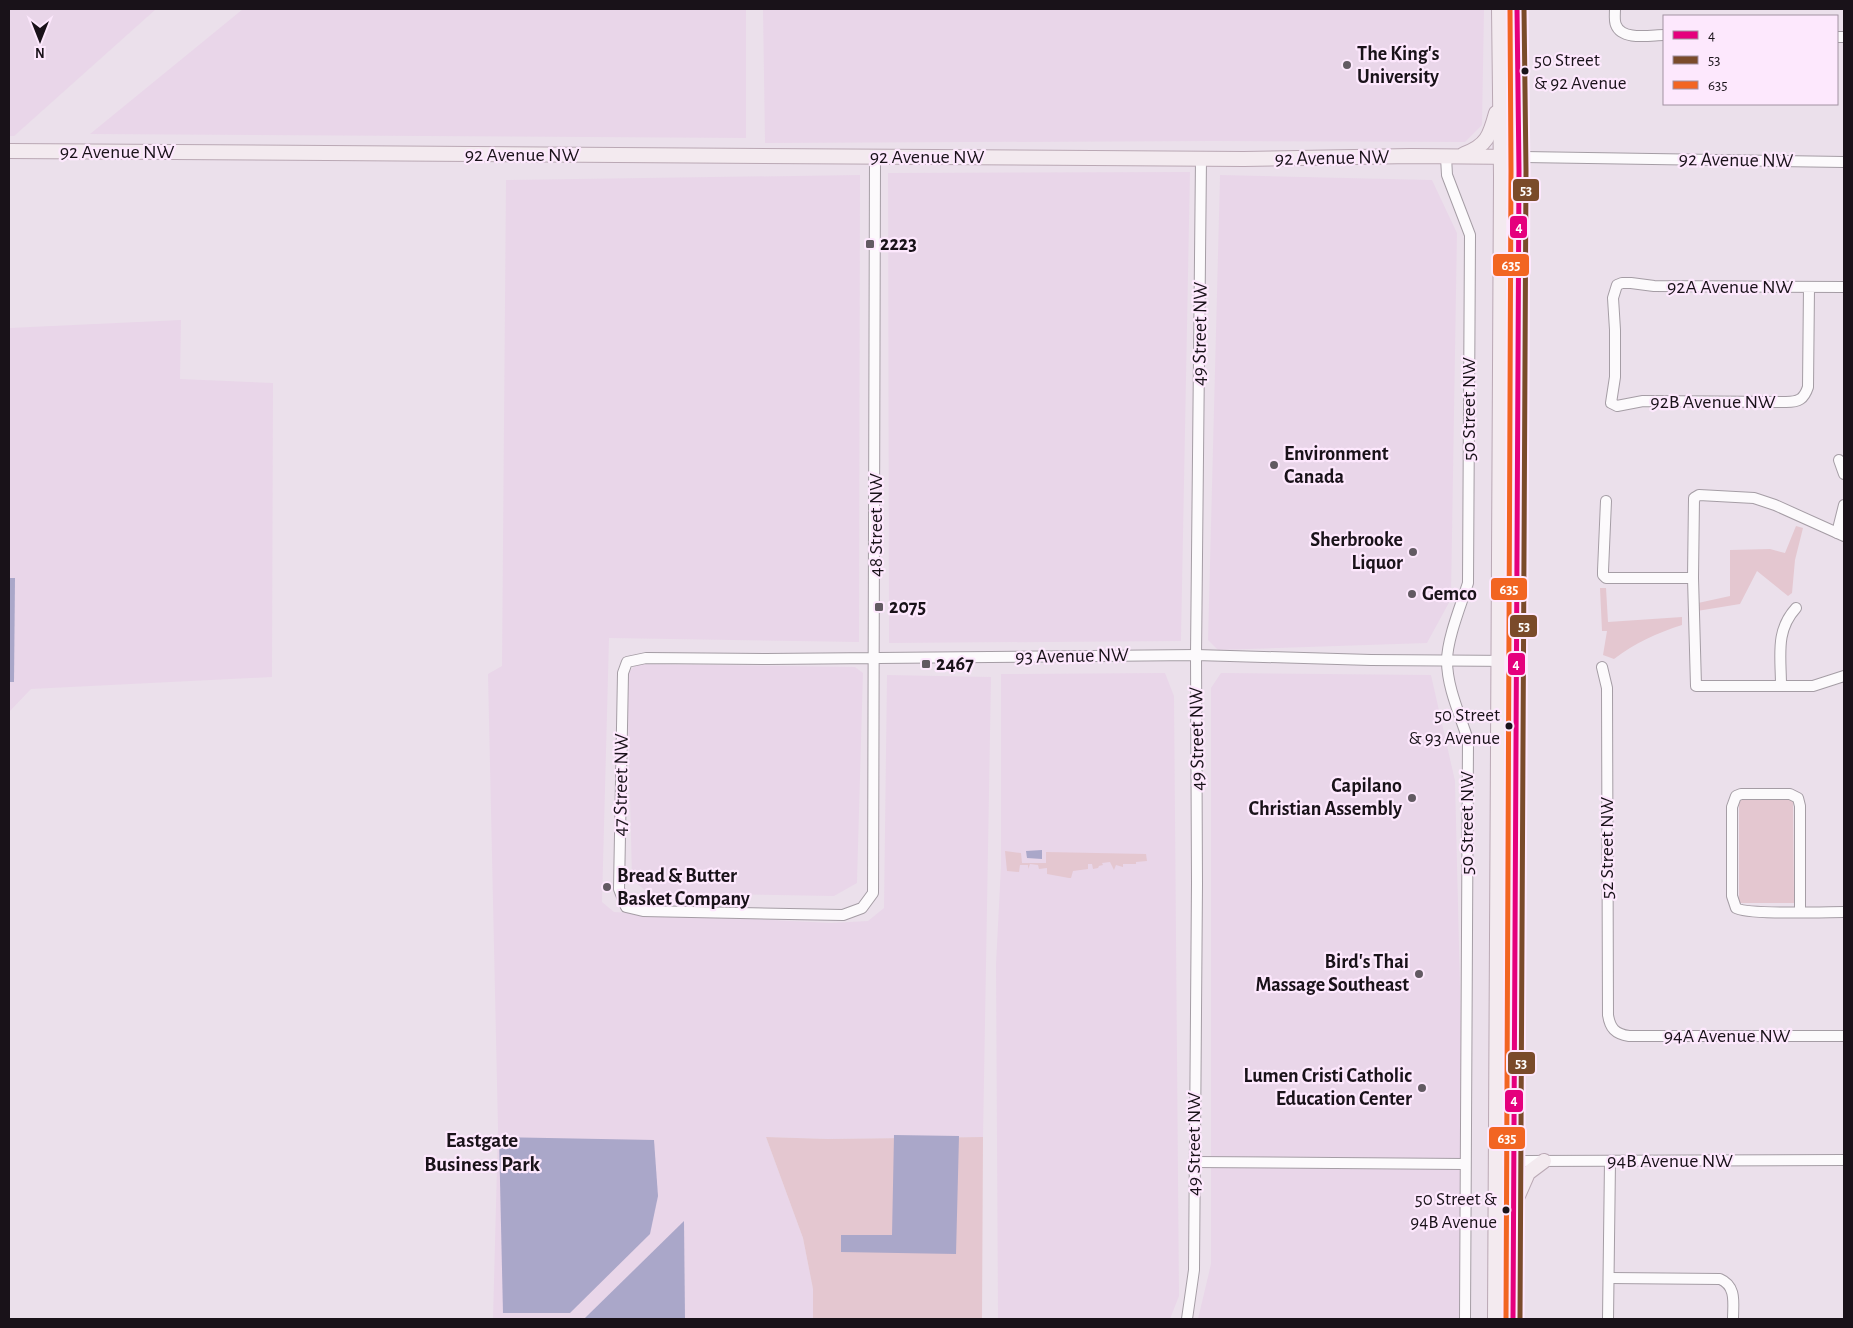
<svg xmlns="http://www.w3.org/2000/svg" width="1853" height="1328" viewBox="0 0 1853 1328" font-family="'Alegreya Sans',sans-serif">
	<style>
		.built { fill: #e9d6e9 }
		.green { fill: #e4c7d0 }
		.water { fill: #aaa7c9 }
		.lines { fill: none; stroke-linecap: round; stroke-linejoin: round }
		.minor-casing { stroke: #a59da5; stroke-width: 12 }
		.major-casing { stroke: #baa8b4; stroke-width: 16 }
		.minor { stroke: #fcfafc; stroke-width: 10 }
		.major { stroke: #f3eaef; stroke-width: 14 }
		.bus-1-casing { stroke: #fde8fd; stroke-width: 9 }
		.bus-2-casing { stroke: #fde8fd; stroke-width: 9 }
		.bus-3-casing { stroke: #fde8fd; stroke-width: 9 }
		.bus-1 { stroke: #e5007d; stroke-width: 5 }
		.bus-2 { stroke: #7a4b2a; stroke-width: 5 }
		.bus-3 { stroke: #f26522; stroke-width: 5 }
		.poi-dot { fill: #625a62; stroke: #fde8fd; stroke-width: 2 }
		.bus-dot { fill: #191219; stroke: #fde8fd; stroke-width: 2 }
		.labels { text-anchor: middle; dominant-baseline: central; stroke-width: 4.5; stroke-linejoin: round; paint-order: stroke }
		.bus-label { font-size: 19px; fill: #191219; stroke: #fde8fd; text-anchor: end }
		.poi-label { font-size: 20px; font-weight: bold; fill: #191219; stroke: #fde8fd; text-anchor: start }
		.street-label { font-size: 20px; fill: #191219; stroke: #fde8fd }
		.neighbourhood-label { font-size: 21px; font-weight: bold; fill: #191219; stroke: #fde8fd }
		.line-badge { stroke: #fde8fd; stroke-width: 2 }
		.badge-label { font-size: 14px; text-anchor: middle; font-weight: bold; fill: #fff }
	</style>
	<rect width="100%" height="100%" fill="#ebe0eb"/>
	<!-- built -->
	<g class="built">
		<polygon points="9,9 156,9 14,136 9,136"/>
		<polygon points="243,9 746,9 746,138 90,134"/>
		<polygon points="763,9 1484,9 1482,125 1465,142 1213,141 765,143"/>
		<polygon points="1190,172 1181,641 889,643 888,173"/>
		<polygon points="860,175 859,642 609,638 602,902 614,912 831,923 868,921 884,908 887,675 991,677 983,1137 828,1139 766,1137 803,1238 813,1289 813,1319 493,1319 498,1129 488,674 502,666 506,180"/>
		<polygon points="1220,175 1432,180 1457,233 1451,599 1427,643 1218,650 1208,640"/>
		<polygon points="181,320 180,379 273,383 272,677 31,689 9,712 9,328"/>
		<polygon points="637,664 855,667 863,673 857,883 834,896 649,893 632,880 627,674"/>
		<polygon points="1165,673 1174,696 1179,1296 1170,1319 998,1319 996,964 1001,866 1001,674"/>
		<polygon points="1221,673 1431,675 1455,781 1468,1319 1198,1319 1211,1264 1211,688"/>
	</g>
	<!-- green -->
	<g class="green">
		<polygon points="1796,526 1803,528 1795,560 1792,593 1788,596 1757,571 1740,604 1697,611 1698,603 1730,596 1730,550 1770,549 1785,553"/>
		<path d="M 1600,588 L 1606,588 L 1608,622 L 1682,617 L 1682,625 C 1657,633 1635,643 1614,659 L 1603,655 L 1607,631 L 1602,631 Z"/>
		<polygon points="1739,798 1793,798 1794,903 1739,903"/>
		<polygon points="1005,851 1021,853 1022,863 1046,863 1046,852 1146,854 1147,861 1136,862 1136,864 1123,864 1123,867 1116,865 1114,870 1110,862 1102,863 1103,865 1099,866 1098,868 1093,869 1092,864 1088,864 1088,869 1073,871 1071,878 1069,878 1047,874 1047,868 1039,869 1038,865 1030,864 1028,869 1028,865 1020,865 1019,872 1007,871"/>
		<polygon points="766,1137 828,1139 983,1137 982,1319 813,1319 813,1289 803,1238"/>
	</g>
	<!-- water -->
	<g class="water">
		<polygon points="9,578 15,578 14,682 9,682"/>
		<polygon points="1042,850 1042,859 1027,858 1026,851"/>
		<polygon points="894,1135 959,1136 956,1254 841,1252 841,1235 892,1235"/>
		<polygon points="499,1137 654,1140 658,1196 650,1234 570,1313 503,1313"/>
		<polygon points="684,1221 685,1319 585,1318"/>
	</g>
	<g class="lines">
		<!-- minor casing -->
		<g class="minor-casing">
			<g id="minor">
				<path d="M 1615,9 C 1615,13 1614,21 1616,25 C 1622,41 1651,35 1664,35"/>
				<polyline points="1837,37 1844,37"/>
				<path d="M 875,157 C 876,403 875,648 873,893 L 862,908 L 843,915 L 643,911 L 626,907 L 619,889 L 623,673 L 627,662 L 646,658 L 766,659 L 1196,655 L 1371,660 L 1516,661"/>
				<path d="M 1446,157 L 1447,175 L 1470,235 L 1468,583 C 1461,605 1447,639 1447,661 C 1447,687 1460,715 1468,740 L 1465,1319"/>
				<polyline points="1519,157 1844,162"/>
				<path d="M 1809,287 L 1808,387 C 1804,399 1799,402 1786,402 L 1643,401 L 1617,406 L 1611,403 L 1615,377 L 1615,330 L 1613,298 L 1617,285 L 1622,283 L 1631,283 L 1654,286 L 1844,287"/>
				<polyline points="1839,460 1844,474"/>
				<polyline points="1606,501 1603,571 1603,575 1606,578 1693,578"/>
				<polyline points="1837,533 1844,505"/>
				<polyline points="1844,536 1775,505 1754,498 1699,495 1694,498 1693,578 1696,686 1813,686 1844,676"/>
				<path d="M 1602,667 L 1607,688 L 1608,1015 C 1610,1028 1615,1034 1629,1036 L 1844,1036"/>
				<path d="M 1781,686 C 1781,656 1775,631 1796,608"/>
				<path d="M 1800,912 L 1800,806 L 1798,798 L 1790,794 L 1741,794 L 1736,796 L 1732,807 L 1732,896 L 1736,908 C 1747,915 1826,912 1844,912"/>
				<polyline points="1496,1161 1844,1160"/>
				<polyline points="1194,1162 1465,1164"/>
				<path d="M 1610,1278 L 1720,1279 C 1737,1286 1733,1304 1733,1319"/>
				<polyline points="1187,1319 1194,1270 1197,883 1196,655 1201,159"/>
				<polyline points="1608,1319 1610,1161"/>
			</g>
		</g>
		<!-- major casing -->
		<g class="major-casing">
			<g id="major">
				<polyline points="9,151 1244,159 1411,156 1519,157"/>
				<path d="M 1464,154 C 1487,146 1490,135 1496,113"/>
				<polyline points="1517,1198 1528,1173 1544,1161"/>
				<polyline points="1495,1319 1501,177 1499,9"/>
				<polyline points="1513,1319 1519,171 1517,9"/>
			</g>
		</g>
		<!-- minor -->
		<use href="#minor" class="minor"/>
		<!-- major -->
		<use href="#major" class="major"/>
		<!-- bus-1 casing -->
		<g class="bus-1-casing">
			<polyline id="bus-1" points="1513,1319 1519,171 1517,9"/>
		</g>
		<!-- bus-2 casing -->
		<g class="bus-2-casing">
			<polyline id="bus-2" points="1520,1319 1526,171 1524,9"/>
		</g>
		<!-- bus-3 casing -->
		<g class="bus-3-casing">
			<polyline id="bus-3" points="1506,1319 1511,171 1510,9"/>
		</g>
		<!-- bus-1 -->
		<use href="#bus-1" class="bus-1"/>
		<!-- bus-2 -->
		<use href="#bus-2" class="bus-2"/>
		<!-- bus-3 -->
		<use href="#bus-3" class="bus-3"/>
	</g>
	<!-- markers -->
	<g class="poi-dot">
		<circle cx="1347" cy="65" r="5"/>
		<rect x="865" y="239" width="10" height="10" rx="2.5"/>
		<circle cx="1274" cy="465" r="5"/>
		<circle cx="1413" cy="552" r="5"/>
		<circle cx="1412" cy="594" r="5"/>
		<rect x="874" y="602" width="10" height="10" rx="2.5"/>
		<rect x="921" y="659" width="10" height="10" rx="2.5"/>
		<circle cx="1412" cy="798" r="5"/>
		<circle cx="607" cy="887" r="5"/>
		<circle cx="1419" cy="974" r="5"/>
		<circle cx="1422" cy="1088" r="5"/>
	</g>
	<g class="bus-dot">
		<circle cx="1525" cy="71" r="4.5"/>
		<circle cx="1509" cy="726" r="4.5"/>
		<circle cx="1506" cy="1210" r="4.5"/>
	</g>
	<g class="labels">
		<!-- bus labels -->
		<g class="bus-label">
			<text x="1534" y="60" text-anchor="start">50 Street<tspan x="1534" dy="23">&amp; 92 Avenue</tspan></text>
			<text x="1500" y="715">50 Street<tspan x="1500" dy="23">&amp; 93 Avenue</tspan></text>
			<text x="1497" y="1199">50 Street &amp;<tspan x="1497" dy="23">94B Avenue</tspan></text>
		</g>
		<!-- poi labels -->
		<g class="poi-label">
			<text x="1357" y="54">The King's<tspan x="1357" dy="23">University</tspan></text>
			<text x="880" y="244">2223</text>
			<text x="1284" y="454">Environment<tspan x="1284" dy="23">Canada</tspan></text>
			<text x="1403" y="540" text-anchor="end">Sherbrooke<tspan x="1403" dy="23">Liquor</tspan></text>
			<text x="1422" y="594">Gemco</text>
			<text x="889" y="607">2075</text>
			<text x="936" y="664">2467</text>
			<text x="1402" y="786" text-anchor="end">Capilano<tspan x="1402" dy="23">Christian Assembly</tspan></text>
			<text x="617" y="876">Bread &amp; Butter<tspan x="617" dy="23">Basket Company</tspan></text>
			<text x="1409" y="962" text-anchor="end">Bird's Thai<tspan x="1409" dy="23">Massage Southeast</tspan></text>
			<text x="1412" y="1076" text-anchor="end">Lumen Cristi Catholic<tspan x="1412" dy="23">Education Center</tspan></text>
		</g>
		<!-- street labels -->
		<g class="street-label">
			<text x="117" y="152">92 Avenue NW</text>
			<text x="522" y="155">92 Avenue NW</text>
			<text x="927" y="157">92 Avenue NW</text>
			<text transform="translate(1332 158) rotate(-1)">92 Avenue NW</text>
			<text transform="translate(1736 160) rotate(1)">92 Avenue NW</text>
			<text x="1730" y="287">92A Avenue NW</text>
			<text transform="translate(1200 334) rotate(-89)">49 Street NW</text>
			<text x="1713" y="402">92B Avenue NW</text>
			<text transform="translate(1469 409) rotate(-90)">50 Street NW</text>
			<text transform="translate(876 525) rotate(-90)">48 Street NW</text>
			<text transform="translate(1072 656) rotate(-1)">93 Avenue NW</text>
			<text transform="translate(1197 739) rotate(-91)">49 Street NW</text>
			<text transform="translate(621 785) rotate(-89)">47 Street NW</text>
			<text transform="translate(1467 823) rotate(-90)">50 Street NW</text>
			<text transform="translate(1607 848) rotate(-90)">52 Street NW</text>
			<text x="1727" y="1036">94A Avenue NW</text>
			<text transform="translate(1194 1144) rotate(-90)">49 Street NW</text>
			<text x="1670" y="1161">94B Avenue NW</text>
		</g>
		<!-- neighbourhood labels -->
		<g class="neighbourhood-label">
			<text x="482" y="1140">Eastgate<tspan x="482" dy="24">Business Park</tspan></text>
		</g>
	</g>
	<g class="line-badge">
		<rect x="1512" y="178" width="28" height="24" rx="5" fill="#7a4b2a"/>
		<rect x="1509" y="215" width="19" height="24" rx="5" fill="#e5007d"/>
		<rect x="1492" y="253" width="38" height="24" rx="5" fill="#f26522"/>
		<rect x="1490" y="577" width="38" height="24" rx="5" fill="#f26522"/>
		<rect x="1509" y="614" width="29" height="24" rx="5" fill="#7a4b2a"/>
		<rect x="1507" y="652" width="19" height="24" rx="5" fill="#e5007d"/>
		<rect x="1507" y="1051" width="29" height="24" rx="5" fill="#7a4b2a"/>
		<rect x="1504" y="1089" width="20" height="24" rx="5" fill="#e5007d"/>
		<rect x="1488" y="1126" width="38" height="24" rx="5" fill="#f26522"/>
	</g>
	<g class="badge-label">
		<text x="1526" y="195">53</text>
		<text x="1519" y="232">4</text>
		<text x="1511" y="270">635</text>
		<text x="1509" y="594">635</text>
		<text x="1524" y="631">53</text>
		<text x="1516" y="669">4</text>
		<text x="1521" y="1068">53</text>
		<text x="1514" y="1105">4</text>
		<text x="1507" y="1143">635</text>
	</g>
	<!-- border -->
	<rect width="1853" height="1328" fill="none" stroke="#191219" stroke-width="20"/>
	<!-- legend -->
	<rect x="1663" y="15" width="175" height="90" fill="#fde8fd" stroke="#a292a2"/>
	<rect x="1673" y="31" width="25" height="8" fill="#e5007d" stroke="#a292a2"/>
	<text x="1708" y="40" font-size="15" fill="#191219">4</text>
	<rect x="1673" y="56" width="25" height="8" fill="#7a4b2a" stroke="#a292a2"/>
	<text x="1708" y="65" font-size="15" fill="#191219">53</text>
	<rect x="1673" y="81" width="25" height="8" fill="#f26522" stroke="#a292a2"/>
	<text x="1708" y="90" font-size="15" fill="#191219">635</text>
	<!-- north arrow -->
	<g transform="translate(40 40) rotate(180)" stroke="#fde8fd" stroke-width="4" paint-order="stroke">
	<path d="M0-4L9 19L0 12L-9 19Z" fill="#191219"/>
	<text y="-8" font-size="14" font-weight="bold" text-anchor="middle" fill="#191219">N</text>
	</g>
</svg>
